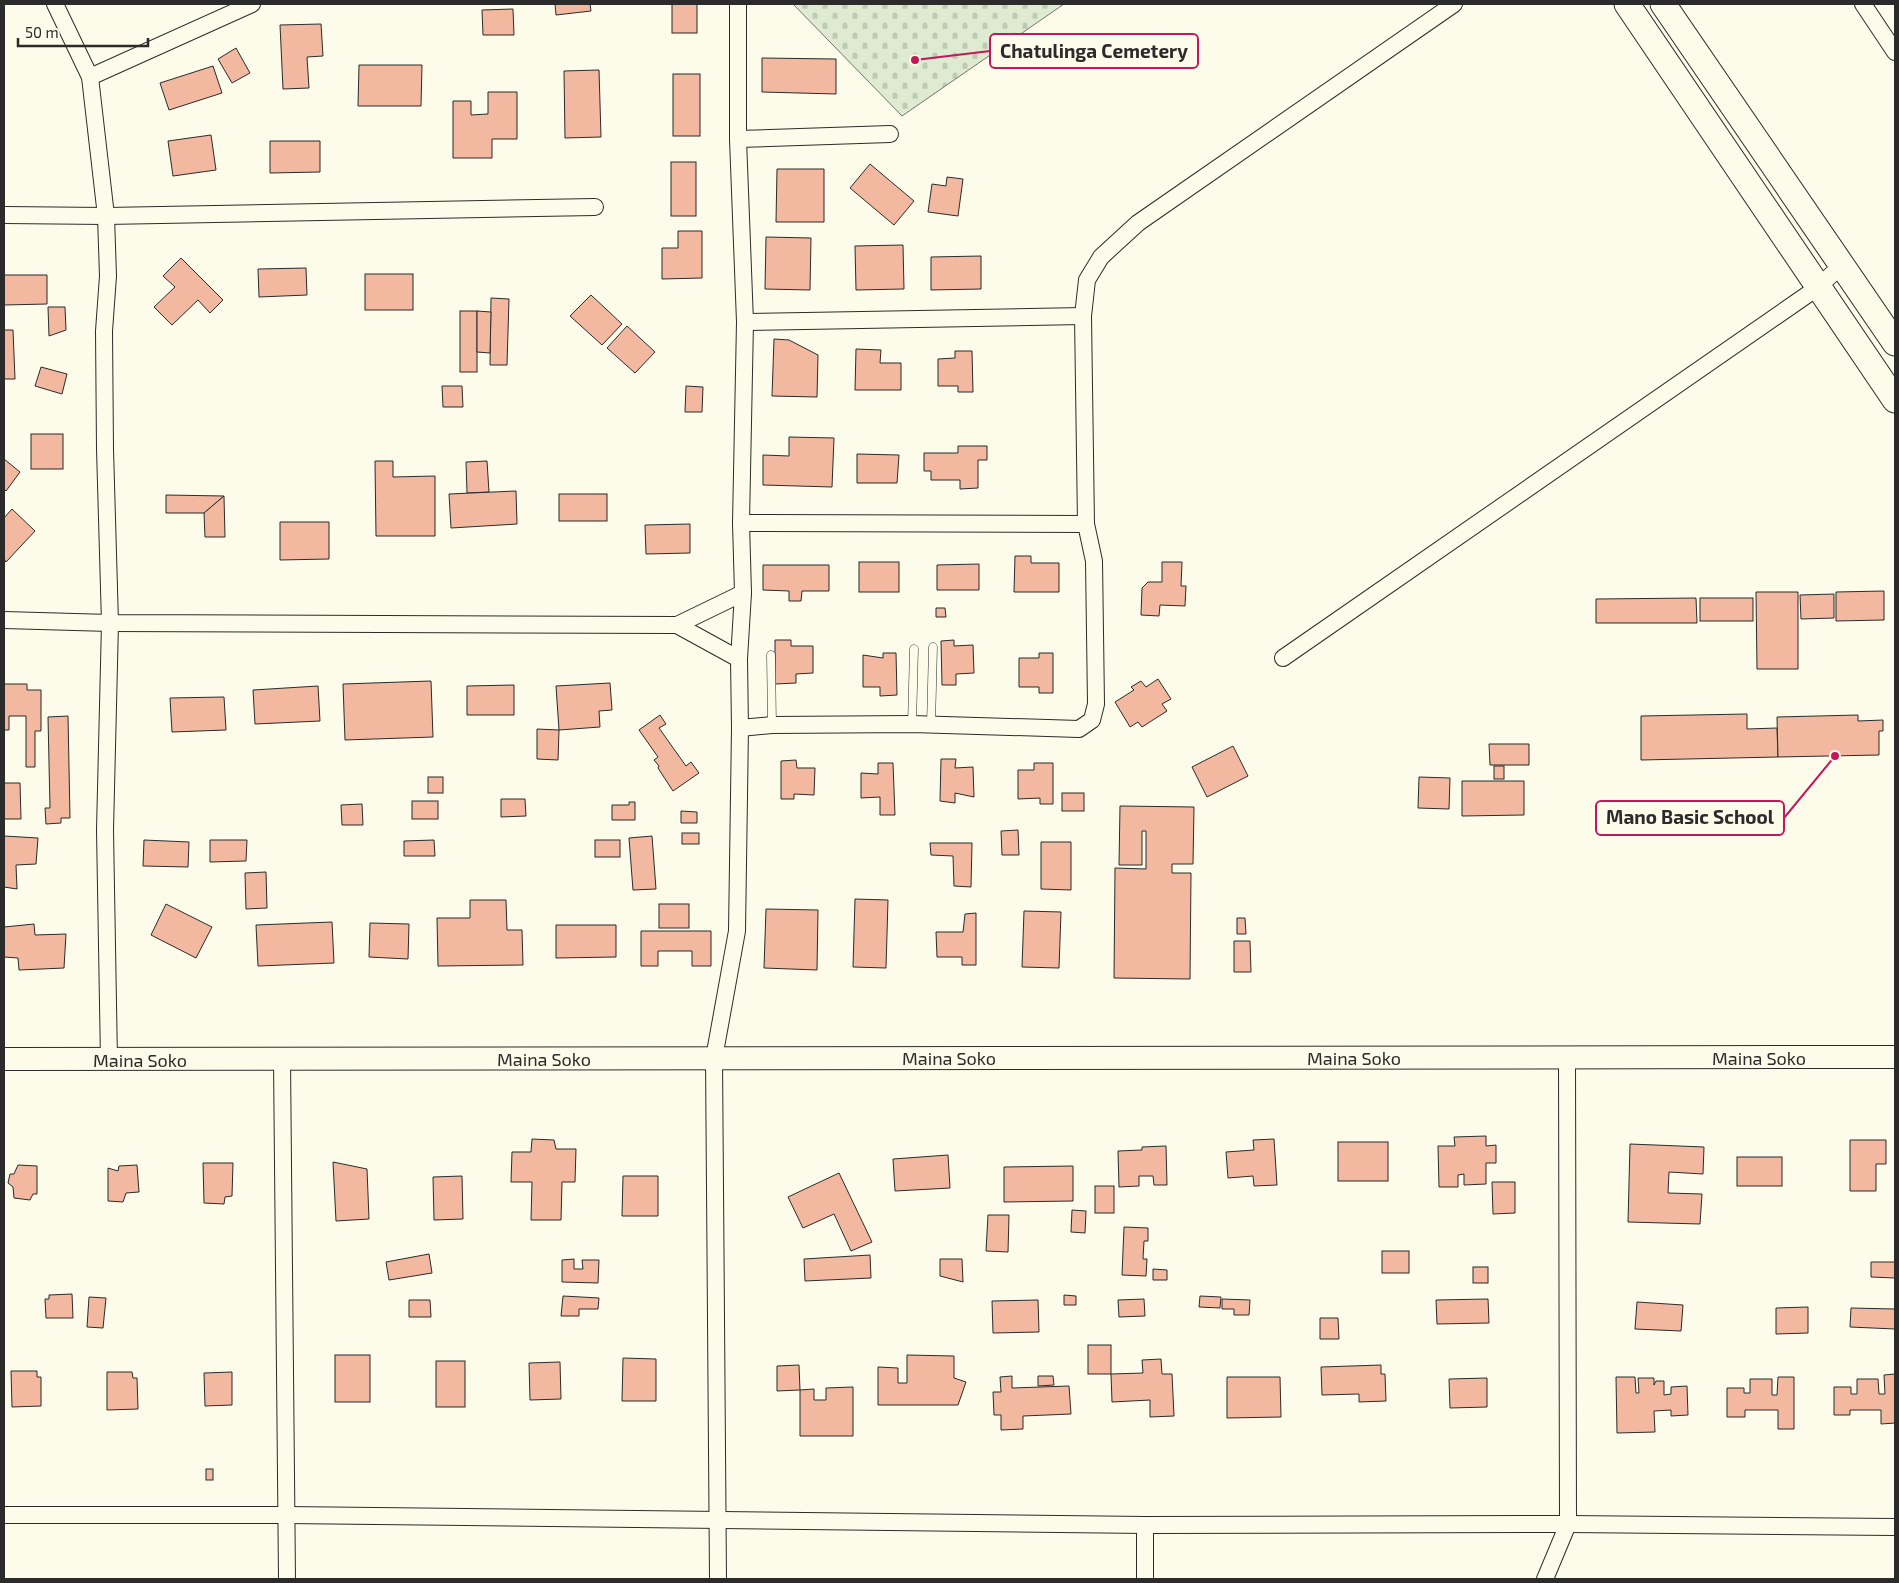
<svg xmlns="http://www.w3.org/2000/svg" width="1899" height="1583" viewBox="0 0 1899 1583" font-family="'Exo 2',sans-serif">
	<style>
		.cemetery { fill: url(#cemetery-stones); stroke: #74746e }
		.building { fill: #f2b8a0; stroke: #2b2b2b }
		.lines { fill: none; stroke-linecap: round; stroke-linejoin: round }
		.lane-casing { stroke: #2b2b2b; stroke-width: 9 }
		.street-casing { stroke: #2b2b2b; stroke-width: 18 }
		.secondary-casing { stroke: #2b2b2b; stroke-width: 24 }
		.primary-casing { stroke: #2b2b2b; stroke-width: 27 }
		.lane { stroke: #fdfbea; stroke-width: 8 }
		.street { stroke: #fdfbea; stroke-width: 16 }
		.secondary { stroke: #fdfbea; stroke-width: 22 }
		.primary { stroke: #fdfbea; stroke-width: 25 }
		.labels { text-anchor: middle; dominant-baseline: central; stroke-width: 4; stroke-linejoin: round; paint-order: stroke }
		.street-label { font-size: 18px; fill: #2b2b2b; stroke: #fdfbea }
		.leader { fill: none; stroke: #c2185b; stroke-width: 2 }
		.callout-dot { fill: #c2185b; stroke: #fdfbea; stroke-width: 2 }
		.callout { fill: #fdfbea; stroke: #c2185b; stroke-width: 2 }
		.callout-label { font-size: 19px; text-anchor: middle; font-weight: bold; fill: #2b2b2b }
	</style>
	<defs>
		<pattern id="cemetery-stones" width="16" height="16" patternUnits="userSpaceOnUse" patternTransform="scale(1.25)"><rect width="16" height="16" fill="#deebd1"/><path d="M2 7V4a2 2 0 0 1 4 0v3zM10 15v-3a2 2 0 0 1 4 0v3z" fill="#bfcab4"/></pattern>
	</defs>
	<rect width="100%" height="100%" fill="#fdfbea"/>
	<!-- cemetery -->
	<polygon class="cemetery" points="793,4 1064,4 902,116"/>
	<!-- building -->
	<g class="building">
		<polygon points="555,4 590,4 591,11 556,15"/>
		<rect x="672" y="4" width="25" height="29"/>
		<polygon points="513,9 514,35 483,35 482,10"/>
		<polygon points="321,24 323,56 307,57 309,88 283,89 280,25"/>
		<polygon points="236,48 250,73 232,83 218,59"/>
		<polygon points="762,58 836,59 836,94 762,92"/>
		<polygon points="359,65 422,65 421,106 358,106"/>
		<polygon points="213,66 222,93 169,110 160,83"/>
		<polygon points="599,70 601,137 565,138 564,71"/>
		<rect x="673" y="74" width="27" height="62"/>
		<polygon points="488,92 517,92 517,139 492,139 492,158 453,158 453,101 471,101 471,115 488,114"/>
		<polygon points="211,135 216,170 173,176 168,141"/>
		<polygon points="270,141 320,141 320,172 270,173"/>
		<rect x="671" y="162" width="25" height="54"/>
		<polygon points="870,164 914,201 894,225 850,188"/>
		<polygon points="777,169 824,169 824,222 776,222"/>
		<polygon points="947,177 963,179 958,216 928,212 932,184 946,186"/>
		<polygon points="678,231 702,231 702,278 662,279 662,248 678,248"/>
		<polygon points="766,237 811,238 810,290 765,289"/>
		<polygon points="903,245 904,289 856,290 855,246"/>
		<polygon points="981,256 981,289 931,290 931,257"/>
		<polygon points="181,258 223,300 210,313 198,300 172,325 154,307 175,287 163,276"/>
		<polygon points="306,268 307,295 259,297 258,269"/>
		<rect x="365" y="274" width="48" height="36"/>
		<polygon points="4,275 47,275 47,304 4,305"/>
		<polygon points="591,295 622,324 602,345 570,316"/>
		<polygon points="491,298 509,299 507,365 490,365"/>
		<polygon points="48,307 65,307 66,330 49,336"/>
		<rect x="460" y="311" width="17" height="61"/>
		<polygon points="477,311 491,312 490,353 477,352"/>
		<polygon points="627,326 655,352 635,373 607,348"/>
		<polygon points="4,330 13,330 15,379 4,379"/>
		<polygon points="774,339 789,340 818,355 817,397 772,396"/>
		<polygon points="856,349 881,350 880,363 901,363 901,390 855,390"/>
		<polygon points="955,351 972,351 973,392 958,392 958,386 938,386 938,359 955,358"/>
		<polygon points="41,367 67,374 62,394 35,386"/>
		<polygon points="442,386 462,386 463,407 443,407"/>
		<polygon points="686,386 703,387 702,412 685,412"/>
		<rect x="31" y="434" width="32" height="35"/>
		<polygon points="789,437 834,438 832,487 763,485 763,455 789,456"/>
		<polygon points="958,446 987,446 987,460 978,460 978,488 960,489 960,480 931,480 931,471 924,471 924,453 958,453"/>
		<polygon points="857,454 899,455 897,483 857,483"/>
		<polygon points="4,459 20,472 6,491 4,489"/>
		<polygon points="375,461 393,461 393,477 435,476 435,536 376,536"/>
		<polygon points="487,461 489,492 467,493 466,462"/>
		<polygon points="516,491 517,524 451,528 449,494"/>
		<rect x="559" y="494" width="48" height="27"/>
		<polygon points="166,495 224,496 204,513 166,513"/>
		<polygon points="224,496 225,537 205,537 204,513"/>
		<polygon points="12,509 35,531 6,562 4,559 4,518"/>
		<polygon points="280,522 329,522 329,559 280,560"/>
		<polygon points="690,524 690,553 646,554 645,525"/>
		<polygon points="1015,556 1031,556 1031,563 1059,563 1059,592 1014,592"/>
		<rect x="859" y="562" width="40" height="30"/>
		<polygon points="1162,562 1182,562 1181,586 1186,586 1185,606 1160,605 1159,616 1141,615 1142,588 1148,582 1162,582"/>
		<polygon points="979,564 979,590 937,590 937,565"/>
		<polygon points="763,565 829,565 829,591 802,591 801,601 789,601 789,591 763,590"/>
		<polygon points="1884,591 1884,620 1836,621 1836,592"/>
		<polygon points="1756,592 1798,592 1798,669 1757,669"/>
		<polygon points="1834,594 1834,618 1801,619 1800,595"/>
		<polygon points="1696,598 1697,623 1596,623 1596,599"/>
		<rect x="1700" y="598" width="53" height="23"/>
		<polygon points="936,608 945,608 946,617 936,617"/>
		<polygon points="775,640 791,640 791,646 813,646 813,673 796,674 796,683 775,684"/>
		<polygon points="954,640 954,646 973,645 974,673 956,674 956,685 942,685 941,641"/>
		<polygon points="883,653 896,653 897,695 880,696 880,687 863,687 863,655 883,658"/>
		<polygon points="1039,653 1053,653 1053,693 1039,693 1039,687 1019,687 1019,658 1039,658"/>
		<polygon points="1158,679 1171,699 1162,704 1167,711 1142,727 1138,722 1130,727 1115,702 1134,690 1131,687 1141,681 1146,687"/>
		<polygon points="431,681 433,737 345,740 343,684"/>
		<polygon points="610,683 612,710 599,711 600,727 559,730 556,686"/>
		<polygon points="4,684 27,684 27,690 41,690 41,731 35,731 35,767 26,767 26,716 9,716 9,730 4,730"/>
		<polygon points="514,685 514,715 467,715 467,686"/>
		<polygon points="318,686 320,721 255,724 253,690"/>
		<polygon points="224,697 226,730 172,732 170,698"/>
		<polygon points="1747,714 1747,729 1777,728 1778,757 1641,760 1641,716"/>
		<polygon points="660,715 666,724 659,728 686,766 691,762 699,773 673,791 658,768 659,766 654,760 658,757 639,730"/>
		<polygon points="1858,715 1858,721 1883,720 1883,731 1879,731 1879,755 1778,757 1777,717"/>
		<polygon points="68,716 70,818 61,818 61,823 46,824 45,808 50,808 48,717"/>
		<polygon points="537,729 559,730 558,760 537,759"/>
		<polygon points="1489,744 1529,744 1529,765 1490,765"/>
		<polygon points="1233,746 1248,776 1207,797 1192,767"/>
		<polygon points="941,759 956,759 955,768 973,767 974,797 955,793 955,803 940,801"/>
		<polygon points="796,760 797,768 815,768 814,795 794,794 794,799 781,799 781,761"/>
		<polygon points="878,763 893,763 895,815 880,815 880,797 861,798 861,773 878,774"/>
		<polygon points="1034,763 1053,763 1053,804 1040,804 1040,798 1018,799 1018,770 1034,770"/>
		<rect x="1494" y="766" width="10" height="13"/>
		<rect x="428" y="777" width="15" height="16"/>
		<polygon points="1419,777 1450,778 1449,809 1418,808"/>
		<polygon points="1462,781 1524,781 1524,815 1462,816"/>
		<polygon points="4,783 20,783 21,819 4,819"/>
		<rect x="1062" y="793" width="22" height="18"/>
		<polygon points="501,799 525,799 526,816 501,817"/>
		<rect x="412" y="801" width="26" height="18"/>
		<polygon points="629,802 635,802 635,820 612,820 612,805 629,805"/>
		<polygon points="362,804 363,825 342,825 341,805"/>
		<polygon points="1120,806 1194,807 1193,864 1172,864 1172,873 1191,873 1190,979 1114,978 1115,868 1146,869 1146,831 1142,831 1142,865 1119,865"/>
		<polygon points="681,811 697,812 697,823 681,823"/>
		<polygon points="1018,830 1019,855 1002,855 1001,831"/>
		<rect x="682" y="833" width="17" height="11"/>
		<polygon points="4,836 38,838 36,864 16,865 17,889 4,887"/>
		<polygon points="652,836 656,889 633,890 629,838"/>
		<polygon points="144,840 189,842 188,867 143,866"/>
		<polygon points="210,840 247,840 246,861 210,862"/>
		<polygon points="434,840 435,856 404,856 404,841"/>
		<rect x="595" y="840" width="25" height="17"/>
		<polygon points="1041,842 1071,842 1071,890 1041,889"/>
		<polygon points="930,843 972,843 971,887 954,886 953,856 931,855"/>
		<polygon points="266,872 267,908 246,909 245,873"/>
		<polygon points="855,899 888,900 886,968 853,967"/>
		<polygon points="470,900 506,900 507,930 522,930 523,965 438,966 437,918 470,918"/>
		<polygon points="166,904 212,927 196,958 151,935"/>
		<rect x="659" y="904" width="30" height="24"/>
		<polygon points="766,909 818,910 817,970 764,968"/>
		<polygon points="1024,911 1061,912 1059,968 1022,967"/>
		<polygon points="976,913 976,965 962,965 962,957 937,957 936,932 963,932 965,914"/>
		<polygon points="1237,918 1245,918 1246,934 1237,934"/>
		<polygon points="332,922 334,963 258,966 256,925"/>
		<polygon points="370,923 409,924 408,959 369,957"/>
		<polygon points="34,924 35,935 66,934 64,968 19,970 18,958 4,957 4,927"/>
		<polygon points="556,925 616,925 616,957 556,958"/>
		<polygon points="641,931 711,931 711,966 692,966 692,951 658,951 658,966 641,966"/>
		<polygon points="1234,941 1250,941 1251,972 1234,972"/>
		<polygon points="1486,1136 1486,1146 1496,1145 1496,1163 1486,1163 1486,1184 1464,1185 1464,1174 1458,1175 1458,1187 1439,1187 1438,1146 1455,1146 1454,1137"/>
		<polygon points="532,1139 554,1140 556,1149 576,1149 575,1182 562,1182 561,1220 531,1220 532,1182 511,1182 512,1152 531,1152"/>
		<polygon points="1274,1139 1277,1185 1254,1186 1253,1176 1228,1178 1226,1152 1254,1150 1253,1140"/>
		<polygon points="1850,1140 1886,1140 1886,1164 1876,1164 1876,1191 1850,1191"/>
		<rect x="1338" y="1142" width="50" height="39"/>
		<polygon points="1630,1144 1704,1147 1703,1174 1669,1172 1668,1193 1702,1194 1700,1224 1628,1222"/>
		<polygon points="1166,1146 1167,1185 1154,1185 1153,1176 1139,1176 1139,1186 1119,1187 1118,1151 1142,1150 1142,1147"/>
		<polygon points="948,1155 950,1188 895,1191 893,1159"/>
		<rect x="1737" y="1157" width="45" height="29"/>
		<polygon points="333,1162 367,1169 369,1219 336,1221"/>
		<polygon points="203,1163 233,1163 232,1196 225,1197 224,1204 204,1203"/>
		<polygon points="18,1165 37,1166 37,1194 33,1194 30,1200 14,1198 13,1187 8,1183 10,1174 14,1174"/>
		<polygon points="137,1165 139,1192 126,1193 123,1202 108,1201 108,1168 118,1171 119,1166"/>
		<polygon points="1073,1166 1073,1201 1004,1202 1004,1167"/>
		<polygon points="839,1173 872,1242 851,1251 834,1214 803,1228 788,1197"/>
		<polygon points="462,1176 463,1219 434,1220 433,1177"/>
		<polygon points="623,1176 658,1176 658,1216 622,1216"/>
		<polygon points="1492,1182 1515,1182 1515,1213 1493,1214"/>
		<rect x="1095" y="1186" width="19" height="27"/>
		<polygon points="1072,1210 1086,1211 1085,1233 1071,1232"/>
		<polygon points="988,1215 1009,1215 1008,1252 986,1251"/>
		<polygon points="1124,1227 1148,1228 1148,1241 1144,1241 1143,1259 1147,1259 1146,1276 1122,1275"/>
		<rect x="1382" y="1251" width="27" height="22"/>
		<polygon points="429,1254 432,1273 389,1280 386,1262"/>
		<polygon points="870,1255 871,1278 805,1281 804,1259"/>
		<polygon points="574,1259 574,1269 583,1269 582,1260 599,1260 598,1283 562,1282 562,1260"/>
		<polygon points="940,1259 962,1259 963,1282 940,1276"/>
		<polygon points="1871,1262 1895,1262 1895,1278 1871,1277"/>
		<rect x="1473" y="1267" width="15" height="16"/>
		<polygon points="1153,1269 1167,1270 1167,1280 1153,1280"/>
		<polygon points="72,1294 73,1318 46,1318 45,1299 49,1299 49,1295"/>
		<polygon points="1064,1295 1076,1296 1076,1305 1064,1305"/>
		<polygon points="563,1296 599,1298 598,1309 579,1309 579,1316 561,1316"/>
		<polygon points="1200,1296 1221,1297 1220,1308 1199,1307"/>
		<polygon points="89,1297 106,1298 103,1328 87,1327"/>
		<polygon points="1144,1299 1145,1316 1119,1317 1118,1300"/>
		<polygon points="1222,1299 1250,1300 1249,1315 1234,1315 1234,1309 1222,1309"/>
		<polygon points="1488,1299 1489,1323 1437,1324 1436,1300"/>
		<polygon points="409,1300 430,1300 431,1317 409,1317"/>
		<polygon points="1038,1300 1039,1332 993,1333 992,1301"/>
		<polygon points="1637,1302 1683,1305 1681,1331 1635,1329"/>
		<polygon points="1808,1307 1808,1333 1776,1334 1776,1308"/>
		<polygon points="1851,1308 1895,1309 1895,1329 1850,1327"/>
		<polygon points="1320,1318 1338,1318 1339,1339 1320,1339"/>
		<rect x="1088" y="1345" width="23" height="29"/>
		<rect x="335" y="1355" width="35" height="47"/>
		<polygon points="907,1355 954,1356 954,1378 966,1382 958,1405 878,1405 878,1367 898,1368 898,1383 907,1383"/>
		<polygon points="623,1358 656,1359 656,1401 622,1401"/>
		<polygon points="1161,1359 1162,1374 1172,1374 1174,1416 1150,1417 1150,1400 1112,1402 1111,1374 1143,1373 1142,1360"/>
		<rect x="436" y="1361" width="29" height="46"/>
		<polygon points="560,1362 561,1399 530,1400 529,1363"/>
		<polygon points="799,1365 800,1390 777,1391 777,1366"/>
		<polygon points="1381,1365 1381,1374 1385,1374 1386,1401 1359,1402 1359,1394 1322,1395 1321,1367"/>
		<polygon points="11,1371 37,1371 37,1377 41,1377 41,1406 12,1407"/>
		<polygon points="107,1372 132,1372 133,1378 137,1378 138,1409 107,1410"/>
		<polygon points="232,1372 232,1405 205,1406 204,1373"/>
		<polygon points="1895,1374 1895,1423 1881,1424 1881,1410 1850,1410 1850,1415 1834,1415 1834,1387 1851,1387 1851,1394 1857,1394 1857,1379 1878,1379 1879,1394 1885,1394 1884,1375"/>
		<polygon points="1012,1376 1012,1388 1069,1386 1071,1414 1023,1416 1023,1429 1001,1430 1001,1415 994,1415 993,1392 1001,1392 1000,1377"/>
		<polygon points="1038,1376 1053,1376 1054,1385 1038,1386"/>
		<polygon points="1227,1377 1280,1377 1281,1417 1227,1418"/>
		<polygon points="1616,1377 1635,1377 1636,1393 1639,1393 1638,1378 1654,1378 1654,1385 1656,1381 1664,1381 1664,1395 1671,1394 1671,1387 1687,1386 1688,1415 1671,1416 1671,1410 1654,1411 1655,1432 1617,1433"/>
		<polygon points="1778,1377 1794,1377 1794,1429 1778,1429 1778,1410 1745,1410 1745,1417 1727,1417 1727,1388 1744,1388 1744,1393 1750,1393 1750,1379 1772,1379 1772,1395 1777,1395"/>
		<polygon points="1487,1378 1487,1407 1450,1408 1449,1379"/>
		<polygon points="853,1387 853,1436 800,1436 800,1390 814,1389 814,1400 826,1400 826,1388"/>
		<rect x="206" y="1469" width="7" height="11"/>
	</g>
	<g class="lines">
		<!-- lane casing -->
		<g class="lane-casing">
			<g id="lane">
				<polyline points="771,655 772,725"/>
				<polyline points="912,724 914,649"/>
				<polyline points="931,725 933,647"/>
			</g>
		</g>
		<!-- street casing -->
		<g class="street-casing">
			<g id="street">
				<polyline points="55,4 90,77 106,216 108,276 104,331 105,449 110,623 105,830 109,1061"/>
				<polyline points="1863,4 1895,52"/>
				<polyline points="90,77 252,4"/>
				<polyline points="738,139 890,134"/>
				<polyline points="4,215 106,216 595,207"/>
				<polyline points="745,322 1083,316"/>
				<polyline points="741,523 1086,524"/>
				<polyline points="4,620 110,623 677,625 743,593"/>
				<polyline points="677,625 739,659"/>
				<polyline points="1283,658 1817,288 1842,265"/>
				<polyline points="740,728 772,725 912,724 1079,729 1092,720 1096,704 1094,561 1086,524 1083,316 1087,280 1101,257 1138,223 1454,4"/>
				<polyline points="282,1060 287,1579"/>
				<polyline points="4,1515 287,1515 1145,1525 1568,1524 1895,1527"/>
				<polyline points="718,1579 714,1058 737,931 740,728 739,659 743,593 741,523 745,322 738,139 738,4"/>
				<polyline points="1145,1579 1145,1525"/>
				<polyline points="1545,1579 1568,1524 1567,1059"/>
			</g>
		</g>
		<!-- secondary casing -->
		<g class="secondary-casing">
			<polyline id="secondary" points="4,1059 1895,1057"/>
		</g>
		<!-- primary casing -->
		<g class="primary-casing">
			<g id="primary">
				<polyline points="1627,4 1895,400"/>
				<polyline points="1663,4 1895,343"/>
			</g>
		</g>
		<!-- lane -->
		<use href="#lane" class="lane"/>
		<!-- street -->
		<use href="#street" class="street"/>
		<!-- secondary -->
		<use href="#secondary" class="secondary"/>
		<!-- primary -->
		<use href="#primary" class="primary"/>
	</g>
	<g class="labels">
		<!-- street labels -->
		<g class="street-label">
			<text x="949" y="1058">Maina Soko</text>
			<text x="1354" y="1058">Maina Soko</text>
			<text x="1759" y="1058">Maina Soko</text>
			<text x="544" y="1059">Maina Soko</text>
			<text x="140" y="1060">Maina Soko</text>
		</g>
	</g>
	<!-- callouts -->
	<path class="leader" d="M915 60L990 51M1835 756L1784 818"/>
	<g class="callout-dot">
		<circle cx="915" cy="60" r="5"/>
		<circle cx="1835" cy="756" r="5"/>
	</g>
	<g class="callout">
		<rect x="990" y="34" width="208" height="34" rx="5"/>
		<rect x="1596" y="801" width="188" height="34" rx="5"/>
	</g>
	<g class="callout-label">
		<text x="1094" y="58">Chatulinga Cemetery</text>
		<text x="1690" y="824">Mano Basic School</text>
	</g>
	<!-- border -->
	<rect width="1899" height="1583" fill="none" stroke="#2b2b2b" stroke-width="10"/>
	<!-- scale -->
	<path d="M18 38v8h130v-8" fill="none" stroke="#2b2b2b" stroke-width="2.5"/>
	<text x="25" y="38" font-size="15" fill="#2b2b2b" stroke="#fdfbea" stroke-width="4" paint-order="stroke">50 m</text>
</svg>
